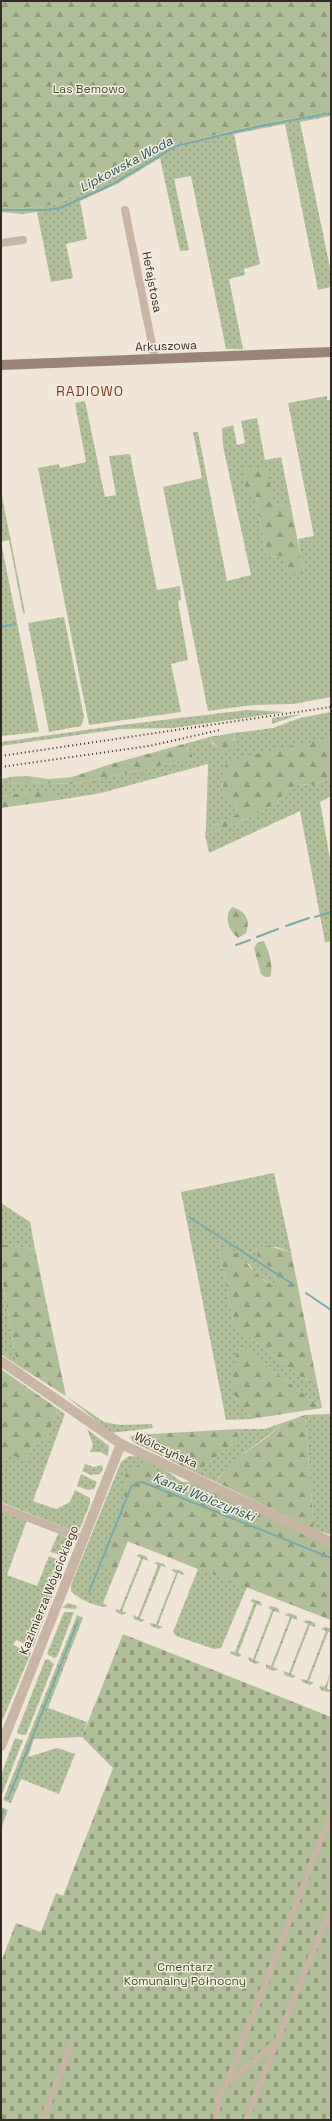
<svg xmlns="http://www.w3.org/2000/svg" width="332" height="2121" viewBox="0 0 332 2121" font-family="'Space Grotesk',sans-serif">
	<style>
		.grass { fill: url(#grass-dots) }
		.forest { fill: url(#forest-firs) }
		.cemetery { fill: url(#cemetery-stones) }
		.lines { fill: none; stroke-linecap: round; stroke-linejoin: round }
		.stream { stroke: #77aaad; stroke-width: 2 }
		.pedestrian { stroke: #c8b5a4; stroke-width: 6 }
		.minor { stroke: #c8b5a4; stroke-width: 8 }
		.tertiary { stroke: #c8b5a4; stroke-width: 10 }
		.secondary { stroke: #9b8475; stroke-width: 10 }
		.rail { stroke: #332a25; stroke-width: 2; stroke-dasharray: 1 3; stroke-linecap: butt }
		.labels { text-anchor: middle; dominant-baseline: central; stroke-width: 3; stroke-linejoin: round; paint-order: stroke }
		.park-label { font-size: 12px; fill: #425129; stroke: #f8efe3 }
		.street-label { font-size: 12px; fill: #332a25; stroke: #f8efe3 }
		.water-label { font-size: 13px; font-style: italic; fill: #1c5054; stroke: #f8efe3 }
		.quarter-label { font-size: 14px; letter-spacing: 1px; fill: #81381f; stroke: #f8efe3 }
	</style>
	<defs>
		<pattern id="grass-dots" width="8" height="8" patternUnits="userSpaceOnUse"><rect width="8" height="8" fill="#b1bf98"/><path d="M2 2h.1M6 6h.1" fill="none" stroke="#919b7c" stroke-width="1.8" stroke-linecap="round"/></pattern>
		<pattern id="forest-firs" width="22" height="20" patternUnits="userSpaceOnUse"><rect width="22" height="20" fill="#b1bf98"/><path d="M5 1l3.5 6h-7zM16 11l3.5 6h-7z" fill="#919b7c"/></pattern>
		<pattern id="cemetery-stones" width="16" height="16" patternUnits="userSpaceOnUse"><rect width="16" height="16" fill="#b1bf98"/><path d="M2 7V4a2 2 0 0 1 4 0v3zM10 15v-3a2 2 0 0 1 4 0v3z" fill="#919b7c"/></pattern>
	</defs>
	<rect width="100%" height="100%" fill="#f0e5d7"/>
	<!-- grass -->
	<g class="grass">
		<polygon points="331,112 331,116 300,122 331,273 331,287 318,290 285,124 234,134 260,264 244,269 245,275 229,279 243,349 226,349 191,176 174,179 189,250 180,251 160,158 117,184 80,201 87,239 66,244 73,278 51,282 37,212 23,214 1,212 1,207 17,209 53,205 175,145 259,124"/>
		<polygon points="327,396 327,400 331,400 331,697 293,704 253,705 208,711 163,487 202,478 193,432 198,432 227,581 251,575 223,446 222,428 233,425 237,445 245,443 241,421 257,418 265,460 281,457 291,507 274,504 256,497 267,557 284,556 304,572 298,539 314,536 288,403"/>
		<polygon points="85,401 105,497 116,495 109,456 130,454 157,590 180,586 181,600 178,601 188,660 171,664 181,712 89,725 38,468 59,464 60,468 86,462 75,403"/>
		<polygon points="1,491 25,613 23,613 9,540 1,542 39,732 1,736"/>
		<polygon points="64,617 84,717 81,726 49,732 28,623"/>
		<polygon points="247,710 286,712 173,728 120,729 1,746 1,742 121,725"/>
		<polygon points="331,712 331,737 223,779 222,786 235,804 237,814 206,829 208,764 101,793 58,800 56,794 28,792 1,796 1,779 11,777 13,784 26,782 74,784 192,759 189,750 184,744 210,737 212,743 219,749 235,740 233,733 273,728 300,718"/>
		<polygon points="301,714 272,724 272,718"/>
		<polygon points="331,777 331,796 320,802 331,865 331,941 325,942 300,811 209,853 205,835 234,825 277,803 288,789 300,784 314,785"/>
		<path d="M 274,1173 L 291,1252 L 277,1247 L 256,1249 C 256,1260 263,1263 272,1268 L 276,1282 L 271,1284 L 255,1274 L 250,1265 L 218,1245 L 234,1325 L 305,1380 L 316,1378 L 322,1408 L 245,1349 L 239,1348 L 235,1397 L 251,1419 L 226,1420 L 181,1192 Z"/>
		<polygon points="1,1203 30,1222 35,1249 1,1244"/>
		<polygon points="1,1273 17,1365 1,1354"/>
		<polygon points="66,1396 104,1422 120,1425 152,1424 153,1428 111,1433"/>
		<polygon points="58,1409 65,1414 33,1501 56,1509 70,1502 75,1490 90,1498 90,1504 79,1531 76,1532 1,1502 1,1472 7,1453 26,1460 34,1444 47,1438"/>
		<polygon points="331,1414 331,1535 314,1529 305,1415"/>
		<path d="M 285,1422 C 262,1442 234,1456 216,1482 L 196,1473 L 237,1441 L 239,1429 L 264,1429 Z"/>
		<polygon points="87,1429 109,1446 108,1456 100,1452 90,1452 93,1445"/>
		<path d="M 129,1456 C 149,1456 169,1472 184,1484 L 193,1481 L 331,1547 L 331,1620 L 247,1587 L 221,1648 L 214,1649 L 176,1636 L 173,1632 L 198,1569 L 128,1541 L 103,1603 L 108,1606 C 102,1610 76,1598 71,1591 L 71,1585 L 121,1462 Z"/>
		<polygon points="85,1464 94,1467 102,1465 103,1469 100,1474 91,1475 82,1471"/>
		<polygon points="81,1474 97,1482 94,1489 88,1490 77,1486"/>
		<polygon points="1,1510 27,1520 7,1575 37,1586 49,1556 65,1563 33,1647 16,1640 13,1645 31,1653 3,1719 1,1720"/>
		<polygon points="59,1532 72,1543 71,1552 64,1556 50,1552"/>
		<polygon points="140,1554 147,1557 148,1561 143,1559 122,1611 127,1613 122,1615 116,1612 115,1609 120,1610 141,1558 136,1556"/>
		<polygon points="157,1562 164,1564 166,1567 161,1566 140,1618 145,1620 141,1622 134,1619 133,1615 138,1617 158,1565 154,1563"/>
		<polygon points="173,1569 182,1571 184,1575 178,1573 158,1625 163,1627 159,1629 151,1626 150,1623 156,1624 176,1573 171,1570"/>
		<polygon points="253,1599 261,1602 262,1606 257,1604 238,1653 242,1655 238,1657 231,1654 230,1651 235,1652 254,1603 250,1601"/>
		<polygon points="68,1603 77,1606 76,1609 62,1608"/>
		<polygon points="271,1606 278,1608 280,1613 274,1611 255,1660 260,1662 256,1664 249,1661 248,1657 253,1659 272,1610 268,1608"/>
		<polygon points="64,1612 74,1612 57,1657 54,1658 47,1654"/>
		<polygon points="289,1613 297,1616 297,1620 292,1618 273,1667 278,1669 274,1671 266,1668 266,1664 271,1666 290,1617 285,1615"/>
		<polygon points="77,1615 83,1618 48,1708 87,1722 82,1737 34,1739 28,1757 57,1748 75,1754 59,1794 21,1779 11,1803 3,1800"/>
		<polygon points="307,1620 315,1623 315,1627 310,1625 291,1674 296,1676 292,1678 284,1675 284,1671 289,1673 308,1624 303,1622"/>
		<polygon points="325,1627 331,1629 331,1633 328,1632 309,1681 314,1683 310,1685 302,1682 301,1679 307,1680 326,1631 321,1629"/>
		<polygon points="48,1659 54,1664 26,1735 18,1734 17,1732 45,1660"/>
		<polygon points="331,1671 327,1688 331,1691 328,1692 321,1690 319,1686 325,1687"/>
		<polygon points="15,1738 23,1740 1,1797 1,1775"/>
		<polygon points="1,1807 8,1810 1,1829"/>
	</g>
	<!-- forest -->
	<g class="forest">
		<polygon points="1,1 331,1 331,112 259,124 175,145 53,205 17,209 1,207"/>
		<polygon points="242,468 267,468 274,504 291,507 304,572 287,575 284,556 267,557 256,497 247,494"/>
		<path d="M 233,733 L 235,749 L 220,753 C 218,746 212,744 210,737 Z"/>
		<polygon points="331,737 331,777 314,785 300,784 288,789 277,803 234,825 205,835 206,829 237,814 235,804 222,796 223,779 222,770 229,761"/>
		<polygon points="184,744 192,755 192,759 74,784 26,782 13,784 11,777 27,776 49,779 72,777 111,764"/>
		<polygon points="28,792 44,792 56,794 58,800 1,808 1,796"/>
		<path d="M 232,907 C 245,911 251,919 246,933 L 238,938 C 229,931 223,916 232,907 Z"/>
		<path d="M 264,941 C 269,953 274,965 270,977 L 265,977 L 261,974 L 254,948 L 258,942 Z"/>
		<polygon points="1,1244 35,1249 66,1396 17,1365 1,1273"/>
		<path d="M 218,1245 C 243,1249 250,1275 271,1284 L 276,1282 L 272,1268 C 263,1263 256,1260 256,1249 L 264,1245 L 291,1252 L 316,1378 L 305,1380 L 234,1325 Z"/>
		<path d="M 239,1348 L 245,1349 L 322,1408 L 251,1419 C 247,1412 240,1406 236,1398 C 231,1388 233,1357 239,1348 Z"/>
		<polygon points="1,1369 58,1409 47,1438 34,1444 26,1460 7,1454 1,1472"/>
		<polygon points="305,1415 314,1529 216,1482 232,1462 266,1438 285,1422"/>
		<polygon points="239,1429 237,1441 196,1473 133,1442 130,1437 135,1435"/>
		<path d="M 145,1465 C 161,1472 174,1486 193,1481 L 331,1547 L 331,1620 L 127,1541 L 116,1571 L 102,1565 L 127,1504 C 122,1494 120,1479 129,1470 C 133,1467 140,1466 145,1465 Z"/>
	</g>
	<!-- cemetery -->
	<polygon class="cemetery" points="123,1634 331,1717 331,2120 1,2120 1,1962 16,1923 41,1932 56,1893 63,1896 113,1768 82,1737"/>
	<g class="lines">
		<!-- stream -->
		<g class="stream">
			<polyline points="1,210 45,210 60,208 111,185 176,146 260,126 331,113"/>
			<polyline points="1,627 15,624"/>
			<polyline points="315,917 331,912"/>
			<polyline points="286,926 309,918"/>
			<polyline points="257,937 278,929"/>
			<polyline points="236,945 250,940"/>
			<polyline points="189,1217 294,1285"/>
			<polyline points="306,1293 331,1310"/>
			<polyline points="89,1592 131,1487 136,1483 142,1482 331,1558"/>
			<polyline points="8,1799 78,1621"/>
			<polyline points="1,1818 4,1811"/>
		</g>
		<!-- pedestrian -->
		<g class="pedestrian">
			<polyline points="227,2084 277,2041 331,1907"/>
			<polyline points="42,2120 71,2046"/>
			<polyline points="216,2120 219,2096 228,2080 331,1813"/>
			<polyline points="246,2120 277,2041"/>
		</g>
		<!-- minor -->
		<g class="minor">
			<polyline points="125,210 155,359"/>
			<polyline points="1,243 23,240"/>
			<polyline points="1,1507 83,1539"/>
		</g>
		<!-- tertiary -->
		<g class="tertiary">
			<polyline points="1,1361 121,1444 331,1542"/>
			<polyline points="1,1746 121,1444"/>
		</g>
		<!-- secondary -->
		<polyline class="secondary" points="1,365 331,352"/>
		<!-- rail -->
		<g class="rail">
			<polyline points="1,756 331,707"/>
			<polyline points="1,767 149,746 220,730"/>
		</g>
	</g>
	<g class="labels">
		<!-- park labels -->
		<g class="park-label">
			<text x="89" y="89">Las Bemowo</text>
			<text x="185" y="1967">Cmentarz<tspan x="185" dy="14">Komunalny Północny</tspan></text>
		</g>
		<!-- street labels -->
		<g class="street-label">
			<text transform="translate(152 282) rotate(79)">Hefajstosa</text>
			<text transform="translate(166 346) rotate(-2)">Arkuszowa</text>
			<text transform="translate(166 1450) rotate(25)">Wólczyńska</text>
			<text transform="translate(49 1590) rotate(-68)">Kazimierza Wóycickiego</text>
		</g>
		<!-- water labels -->
		<g class="water-label">
			<text transform="translate(126 164) rotate(-28)">Lipkowska Woda</text>
			<text transform="translate(204 1497) rotate(22)">Kanał Wólczyński</text>
		</g>
		<!-- quarter labels -->
		<g class="quarter-label">
			<text x="90" y="391">RADIOWO</text>
		</g>
	</g>
	<!-- border -->
	<rect width="332" height="2121" fill="none" stroke="#332a25" stroke-width="4"/>
</svg>
